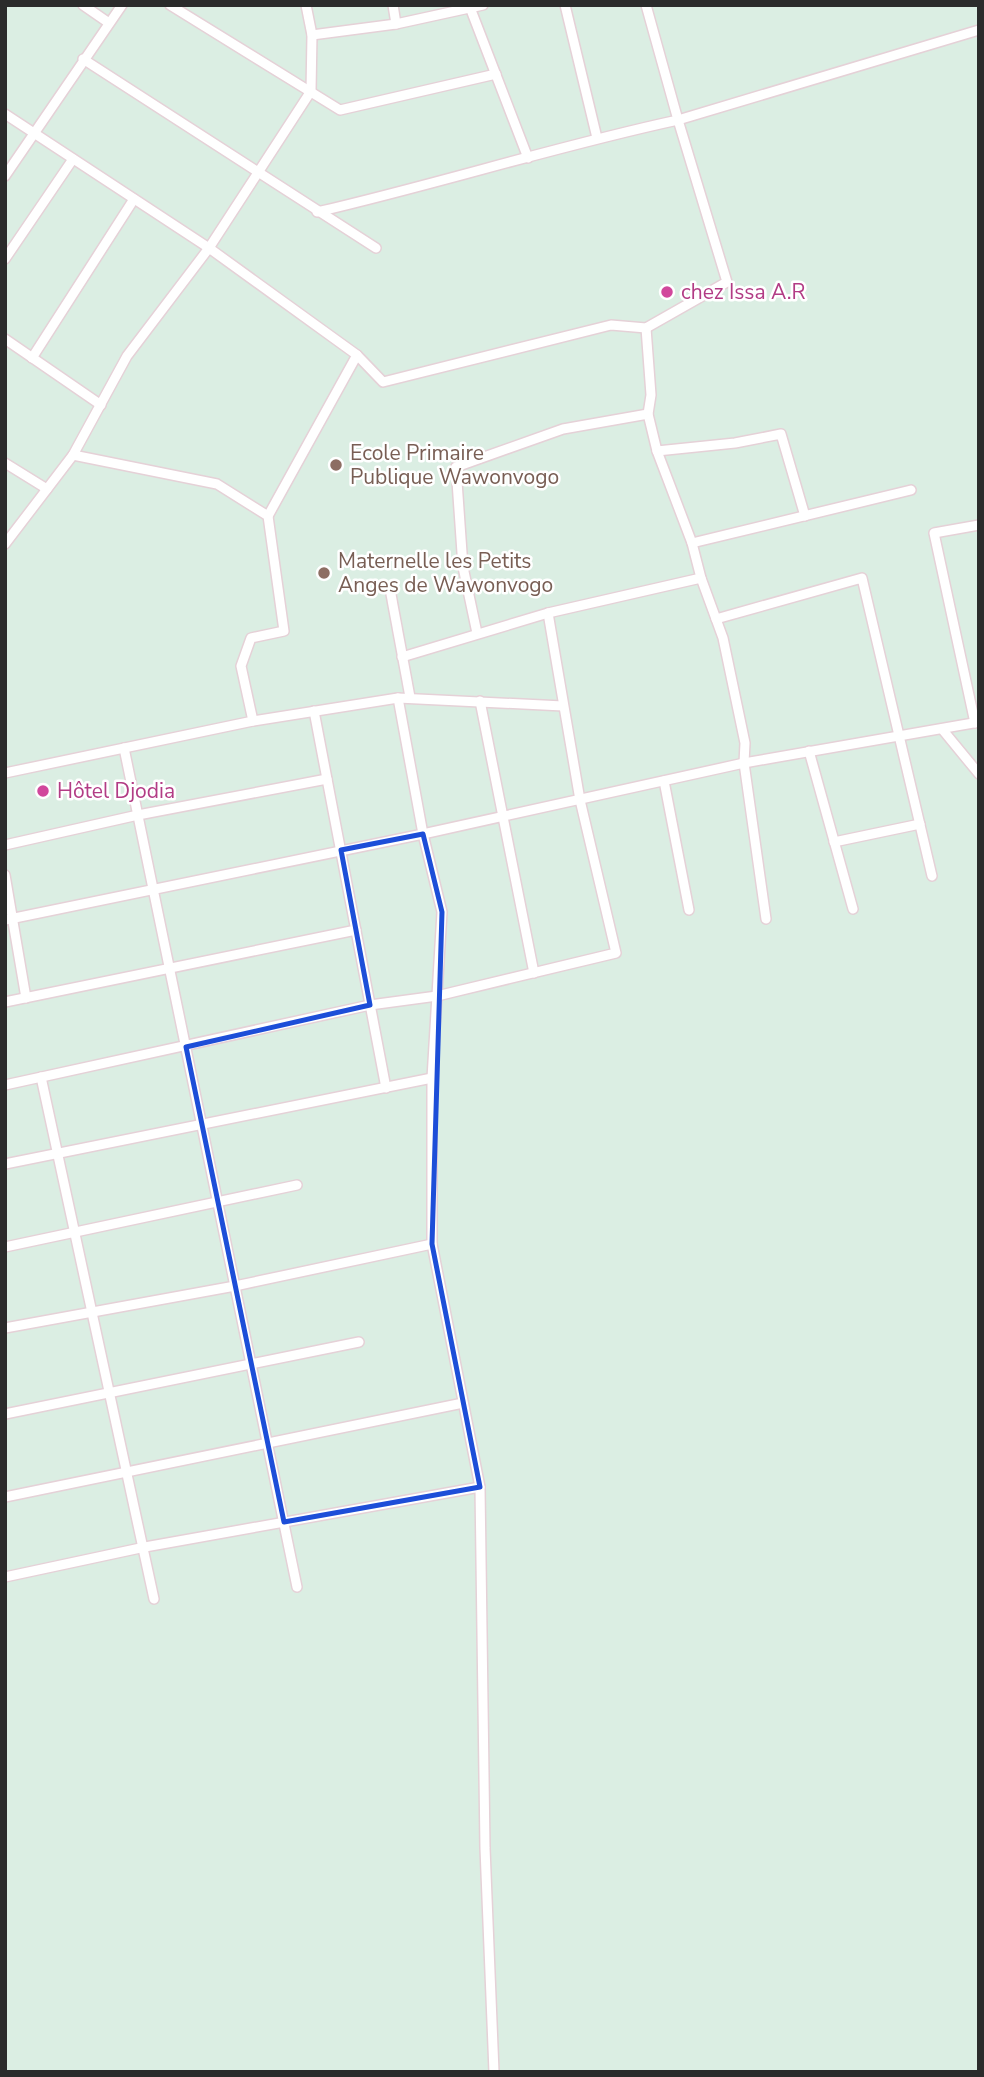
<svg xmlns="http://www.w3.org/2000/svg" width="984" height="2077" viewBox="0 0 984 2077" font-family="'Nunito Sans',sans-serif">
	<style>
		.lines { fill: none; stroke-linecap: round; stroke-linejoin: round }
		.street-casing { stroke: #e5d1d7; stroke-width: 12 }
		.street { stroke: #fff; stroke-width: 9 }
		.marked { fill: none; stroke: #1d4ed8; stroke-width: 5; stroke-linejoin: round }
		.hotel-dot { fill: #d1479c; stroke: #fff; stroke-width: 2.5 }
		.education-dot { fill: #8d6e63; stroke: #fff; stroke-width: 2.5 }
		.labels { text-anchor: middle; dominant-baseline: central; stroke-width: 5; stroke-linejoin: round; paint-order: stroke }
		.hotel-label { font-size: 21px; fill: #b23c85; stroke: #fff; text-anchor: start }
		.education-label { font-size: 21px; fill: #785e54; stroke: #fff; text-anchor: start }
	</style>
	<rect width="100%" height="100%" fill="#dbeee3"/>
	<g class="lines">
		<!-- street casing -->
		<g class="street-casing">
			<g id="street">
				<polyline points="83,5 109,23"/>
				<polyline points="170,5 340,110 496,74"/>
				<polyline points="393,5 396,24"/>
				<polyline points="565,5 597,138"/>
				<polyline points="471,10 528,158"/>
				<polyline points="312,35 396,24 483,5"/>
				<polyline points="83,59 376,248"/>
				<polyline points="5,114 209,248 357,355 383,382 611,325 646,328 727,282 678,120 979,30"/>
				<polyline points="5,176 122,5"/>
				<path d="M 317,212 C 438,184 557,146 678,120 L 646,5"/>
				<polyline points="5,259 73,159"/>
				<polyline points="646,328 651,395 648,414 657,451 692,543 701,578 723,638 745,743 744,763 766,919"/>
				<polyline points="5,339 101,405"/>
				<polyline points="32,358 134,199"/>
				<polyline points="657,451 735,443 781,434 805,516"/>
				<polyline points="73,455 217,484 268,516 284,631 251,638 241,666 253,721"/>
				<polyline points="5,463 47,489"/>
				<polyline points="268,516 357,355"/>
				<polyline points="692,543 911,490"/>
				<polyline points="5,544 73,455 127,356 209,248 311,91 312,35 306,5"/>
				<polyline points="390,589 410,697"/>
				<polyline points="716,619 862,578 932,876"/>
				<polyline points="477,633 463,567 456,467 563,429 648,414"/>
				<polyline points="402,657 548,613 701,578"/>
				<polyline points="398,698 423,834 442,912 432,1078 432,1244 480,1487 485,1848 494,2072"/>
				<polyline points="480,701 534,973"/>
				<polyline points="314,711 386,1088"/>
				<polyline points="975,723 934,533 979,525"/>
				<polyline points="942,729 979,774"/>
				<polyline points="124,748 297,1587"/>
				<polyline points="809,751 853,909"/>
				<polyline points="5,773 253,721 398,698 563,706"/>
				<polyline points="664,781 689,910"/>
				<polyline points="834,842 920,824"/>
				<polyline points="5,845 138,815 327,779"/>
				<polyline points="5,875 26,998"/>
				<polyline points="5,920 423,834 744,763 979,722"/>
				<polyline points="5,1002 356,930"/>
				<polyline points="41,1077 154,1599"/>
				<polyline points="5,1085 370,1005 437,996 616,953 580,800 548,613"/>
				<polyline points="5,1164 432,1078"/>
				<polyline points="5,1247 297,1185"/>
				<polyline points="5,1328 235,1286 432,1244"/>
				<polyline points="5,1414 359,1342"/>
				<polyline points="5,1497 463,1403"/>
				<polyline points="5,1577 145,1547 480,1487"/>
			</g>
		</g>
		<!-- street -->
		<use href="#street" class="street"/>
	</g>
	<!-- marked area -->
	<path class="marked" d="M 423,834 L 442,912 L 432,1244 L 480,1487 L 284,1522 L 186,1047 L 370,1005 L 341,850 Z"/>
	<!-- markers -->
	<g class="hotel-dot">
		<circle cx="667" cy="292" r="7"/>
		<circle cx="43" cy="791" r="7"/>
	</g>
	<g class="education-dot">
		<circle cx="336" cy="465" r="7"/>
		<circle cx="324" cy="573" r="7"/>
	</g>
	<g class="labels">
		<!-- hotel labels -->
		<g class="hotel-label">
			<text x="681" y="292">chez Issa A.R</text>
			<text x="57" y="791">Hôtel Djodia</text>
		</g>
		<!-- education labels -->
		<g class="education-label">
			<text x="350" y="453">Ecole Primaire<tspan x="350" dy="24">Publique Wawonvogo</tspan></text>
			<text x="338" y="561">Maternelle les Petits<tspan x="338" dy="24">Anges de Wawonvogo</tspan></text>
		</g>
	</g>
	<!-- border -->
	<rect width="984" height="2077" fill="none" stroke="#2b2b2b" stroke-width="14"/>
</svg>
